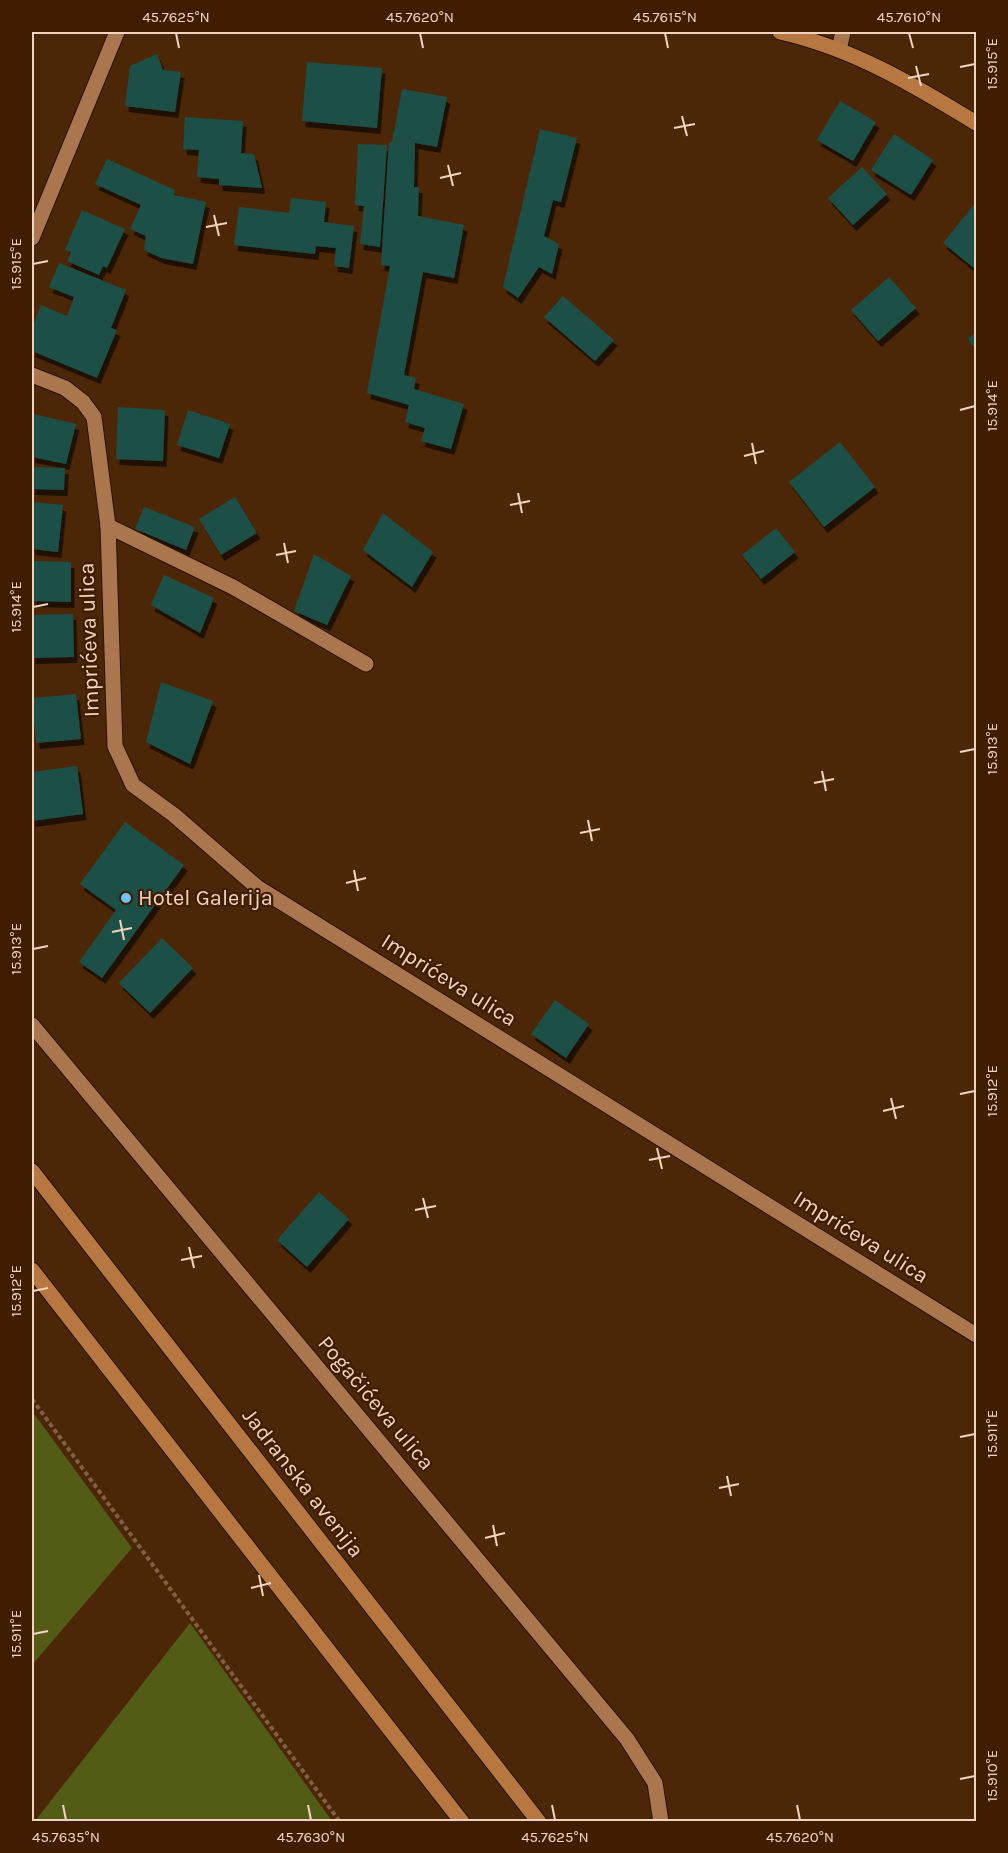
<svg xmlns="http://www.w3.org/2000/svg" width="1008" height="1853" viewBox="0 0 1008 1853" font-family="Karla,sans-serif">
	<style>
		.green { fill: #525c14 }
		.building { fill: #1e4f45; filter: url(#shadow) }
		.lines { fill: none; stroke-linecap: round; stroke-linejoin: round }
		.street-casing { stroke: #2a1200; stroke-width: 17 }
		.secondary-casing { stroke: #2a1200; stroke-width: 17 }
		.path { stroke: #805f43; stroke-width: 4; stroke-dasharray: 4.5 3; stroke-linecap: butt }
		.street { stroke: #aa764e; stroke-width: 15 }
		.secondary { stroke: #b67741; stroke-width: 15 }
		.ticks { fill: none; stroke: #f1d4c0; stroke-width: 2 }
		.poi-dot { fill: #70c1f4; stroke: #401d00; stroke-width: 2 }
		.labels { text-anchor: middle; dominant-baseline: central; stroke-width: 4.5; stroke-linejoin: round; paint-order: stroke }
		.street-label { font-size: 22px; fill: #f1d4c0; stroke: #401d00 }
		.poi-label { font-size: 22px; fill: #f1d4c0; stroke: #401d00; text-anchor: start }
		.neatline { fill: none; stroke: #f1d4c0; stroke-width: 2 }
		.ticks-label { font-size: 15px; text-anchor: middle; fill: #f1d4c0 }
	</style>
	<defs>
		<filter id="shadow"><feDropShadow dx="3.5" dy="6" stdDeviation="0" flood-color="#0009"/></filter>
	</defs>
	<rect width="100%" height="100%" fill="#4b2707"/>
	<!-- green -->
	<g class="green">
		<polygon points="32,1411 132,1548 32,1665"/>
		<polygon points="190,1623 332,1821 35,1821"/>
	</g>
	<!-- building -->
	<g class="building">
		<polygon points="157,54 163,70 181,72 175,112 125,106 130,66"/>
		<polygon points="307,62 382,68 377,128 302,121"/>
		<polygon points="402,89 447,97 437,147 415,143 414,187 419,187 418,216 464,225 454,278 423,272 404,375 416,378 414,389 464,404 451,449 421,441 425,428 405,422 409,405 367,393 390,266 381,265 389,142 392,142"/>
		<polygon points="840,101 876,122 853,161 817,140"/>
		<polygon points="185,117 243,121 241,153 254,154 262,188 219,185 219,179 197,177 199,150 183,149"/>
		<polygon points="540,129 577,138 561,202 553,200 544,236 559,244 552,274 539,267 518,298 503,287"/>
		<polygon points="894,134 933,160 911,195 871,170"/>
		<polygon points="358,144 387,145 380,247 360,244 364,206 355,205"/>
		<polygon points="107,159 175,190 174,195 206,202 193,264 161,258 144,250 146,236 130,229 141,205 95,184"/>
		<polygon points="862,167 887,194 853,225 828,198"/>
		<polygon points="291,198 326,202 324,222 354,226 349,268 334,266 336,248 316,246 315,254 234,245 239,207 289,213"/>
		<polygon points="976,202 976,268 975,269 943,243"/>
		<polygon points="82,210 125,229 107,268 103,266 99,275 67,261 71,252 65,250"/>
		<polygon points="59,263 126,290 111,328 117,330 97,378 32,351 32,328 41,305 67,316 74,297 49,287"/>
		<polygon points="889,277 916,308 878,341 851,310"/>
		<polygon points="563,296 614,340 595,361 544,317"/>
		<polygon points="976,332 976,351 968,339"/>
		<polygon points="118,407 165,410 163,461 116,459"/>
		<polygon points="188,410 230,424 219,458 177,445"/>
		<polygon points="34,414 76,424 66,464 32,457"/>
		<polygon points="840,442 875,487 824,527 789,482"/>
		<polygon points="32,467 65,468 64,490 32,489"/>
		<polygon points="235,497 257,533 221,555 199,519"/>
		<polygon points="32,502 63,505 58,552 32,549"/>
		<polygon points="144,507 195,527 186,550 135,529"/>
		<polygon points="383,513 433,552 412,587 363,550"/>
		<polygon points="776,528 795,552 761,579 742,555"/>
		<polygon points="314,554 351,576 327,625 294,611"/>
		<polygon points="34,561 71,562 71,602 33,601"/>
		<polygon points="164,575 214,598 200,633 151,605"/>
		<polygon points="73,614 74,657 32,658 32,615"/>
		<polygon points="161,682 213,701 190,764 146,742"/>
		<polygon points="76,694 81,739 36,743 32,698"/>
		<polygon points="77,766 83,814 32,821 32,772"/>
		<polygon points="125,822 184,865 102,978 79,962 116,910 80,884"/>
		<polygon points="162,938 193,968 150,1013 119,983"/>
		<polygon points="555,1000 589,1024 566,1058 531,1034"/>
		<polygon points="319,1192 349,1219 307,1267 277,1240"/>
	</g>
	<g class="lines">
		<!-- street casing -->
		<g class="street-casing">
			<g id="street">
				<polyline points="839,50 843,32"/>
				<polyline points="32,238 117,32"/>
				<polyline points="32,375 65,388 83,402 94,417 108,526 115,746 133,785 174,815 257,887 976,1335"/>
				<polyline points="108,526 233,587 366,664"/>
				<polyline points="32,1025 627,1739 655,1783 661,1822"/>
			</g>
		</g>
		<!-- secondary casing -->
		<g class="secondary-casing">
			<g id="secondary">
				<path d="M 780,32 C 852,48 914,85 976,123"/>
				<polyline points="32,1171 539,1822"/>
				<polyline points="32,1270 462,1822"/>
			</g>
		</g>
		<!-- path -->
		<polyline class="path" points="32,1399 340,1822"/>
		<!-- street -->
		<use href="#street" class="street"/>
		<!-- secondary -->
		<use href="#secondary" class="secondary"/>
	</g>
	<!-- ticks -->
	<path class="ticks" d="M 176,33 L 179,48M 420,33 L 423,48M 665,33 L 668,48M 909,33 L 913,48M 916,66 L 921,86M 960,67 L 975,64M 908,78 L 929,74M 682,116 L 687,136M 674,128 L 695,124M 448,165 L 453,186M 440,178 L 461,173M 214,215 L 219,236M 206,227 L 227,223M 33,264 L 48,261M 960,410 L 975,406M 752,443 L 756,464M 744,456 L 764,451M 518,493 L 522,513M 510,505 L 530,501M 284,543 L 288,563M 276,555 L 296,551M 33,607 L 48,604M 960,752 L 975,749M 822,771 L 826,791M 814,783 L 834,779M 588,820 L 592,841M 580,833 L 600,829M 354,870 L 358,891M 346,883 L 366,878M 120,920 L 124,940M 112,932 L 132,928M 33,949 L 48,946M 960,1094 L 975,1091M 891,1098 L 896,1119M 883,1111 L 904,1106M 657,1148 L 662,1169M 649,1160 L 670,1156M 423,1198 L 428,1218M 415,1210 L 436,1206M 189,1247 L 194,1268M 181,1260 L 202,1256M 33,1291 L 48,1288M 960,1437 L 975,1434M 727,1476 L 731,1496M 719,1488 L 739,1484M 493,1525 L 497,1546M 485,1538 L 505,1533M 259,1575 L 263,1596M 251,1588 L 271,1583M 33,1634 L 48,1631M 960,1779 L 975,1776M 63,1805 L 66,1820M 308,1805 L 311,1820M 552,1805 L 555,1820M 797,1805 L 800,1820"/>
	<!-- markers -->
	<circle class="poi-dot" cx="126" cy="898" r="6"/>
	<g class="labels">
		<!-- street labels -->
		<g class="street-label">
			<text transform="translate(89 640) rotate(-92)">Imprićeva ulica</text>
			<text transform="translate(449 980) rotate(32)">Imprićeva ulica</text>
			<text transform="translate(861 1237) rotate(32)">Imprićeva ulica</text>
			<text transform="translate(376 1403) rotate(50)">Pogačićeva ulica</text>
			<text transform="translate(303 1483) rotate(52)">Jadranska avenija</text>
		</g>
		<!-- poi labels -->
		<g class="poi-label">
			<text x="138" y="898">Hotel Galerija</text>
		</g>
	</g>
	<!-- border -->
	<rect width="1008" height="1853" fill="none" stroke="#401d00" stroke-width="66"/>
	<rect x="33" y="33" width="942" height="1787" class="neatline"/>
	<g class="ticks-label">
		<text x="176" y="22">45.7625°N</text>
		<text x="420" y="22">45.7620°N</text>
		<text x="665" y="22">45.7615°N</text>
		<text x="909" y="22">45.7610°N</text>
		<text transform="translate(992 64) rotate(-90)" y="5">15.915°E</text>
		<text transform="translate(16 264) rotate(-90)" y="5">15.915°E</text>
		<text transform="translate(992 406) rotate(-90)" y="5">15.914°E</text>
		<text transform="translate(16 607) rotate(-90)" y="5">15.914°E</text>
		<text transform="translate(992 749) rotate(-90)" y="5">15.913°E</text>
		<text transform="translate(16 949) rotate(-90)" y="5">15.913°E</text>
		<text transform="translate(992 1091) rotate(-90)" y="5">15.912°E</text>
		<text transform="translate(16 1291) rotate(-90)" y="5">15.912°E</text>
		<text transform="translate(992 1434) rotate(-90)" y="5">15.911°E</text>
		<text transform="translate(16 1634) rotate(-90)" y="5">15.911°E</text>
		<text transform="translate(992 1776) rotate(-90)" y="5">15.910°E</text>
		<text x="66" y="1842">45.7635°N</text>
		<text x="311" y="1842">45.7630°N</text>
		<text x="555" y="1842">45.7625°N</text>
		<text x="800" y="1842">45.7620°N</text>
	</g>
</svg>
